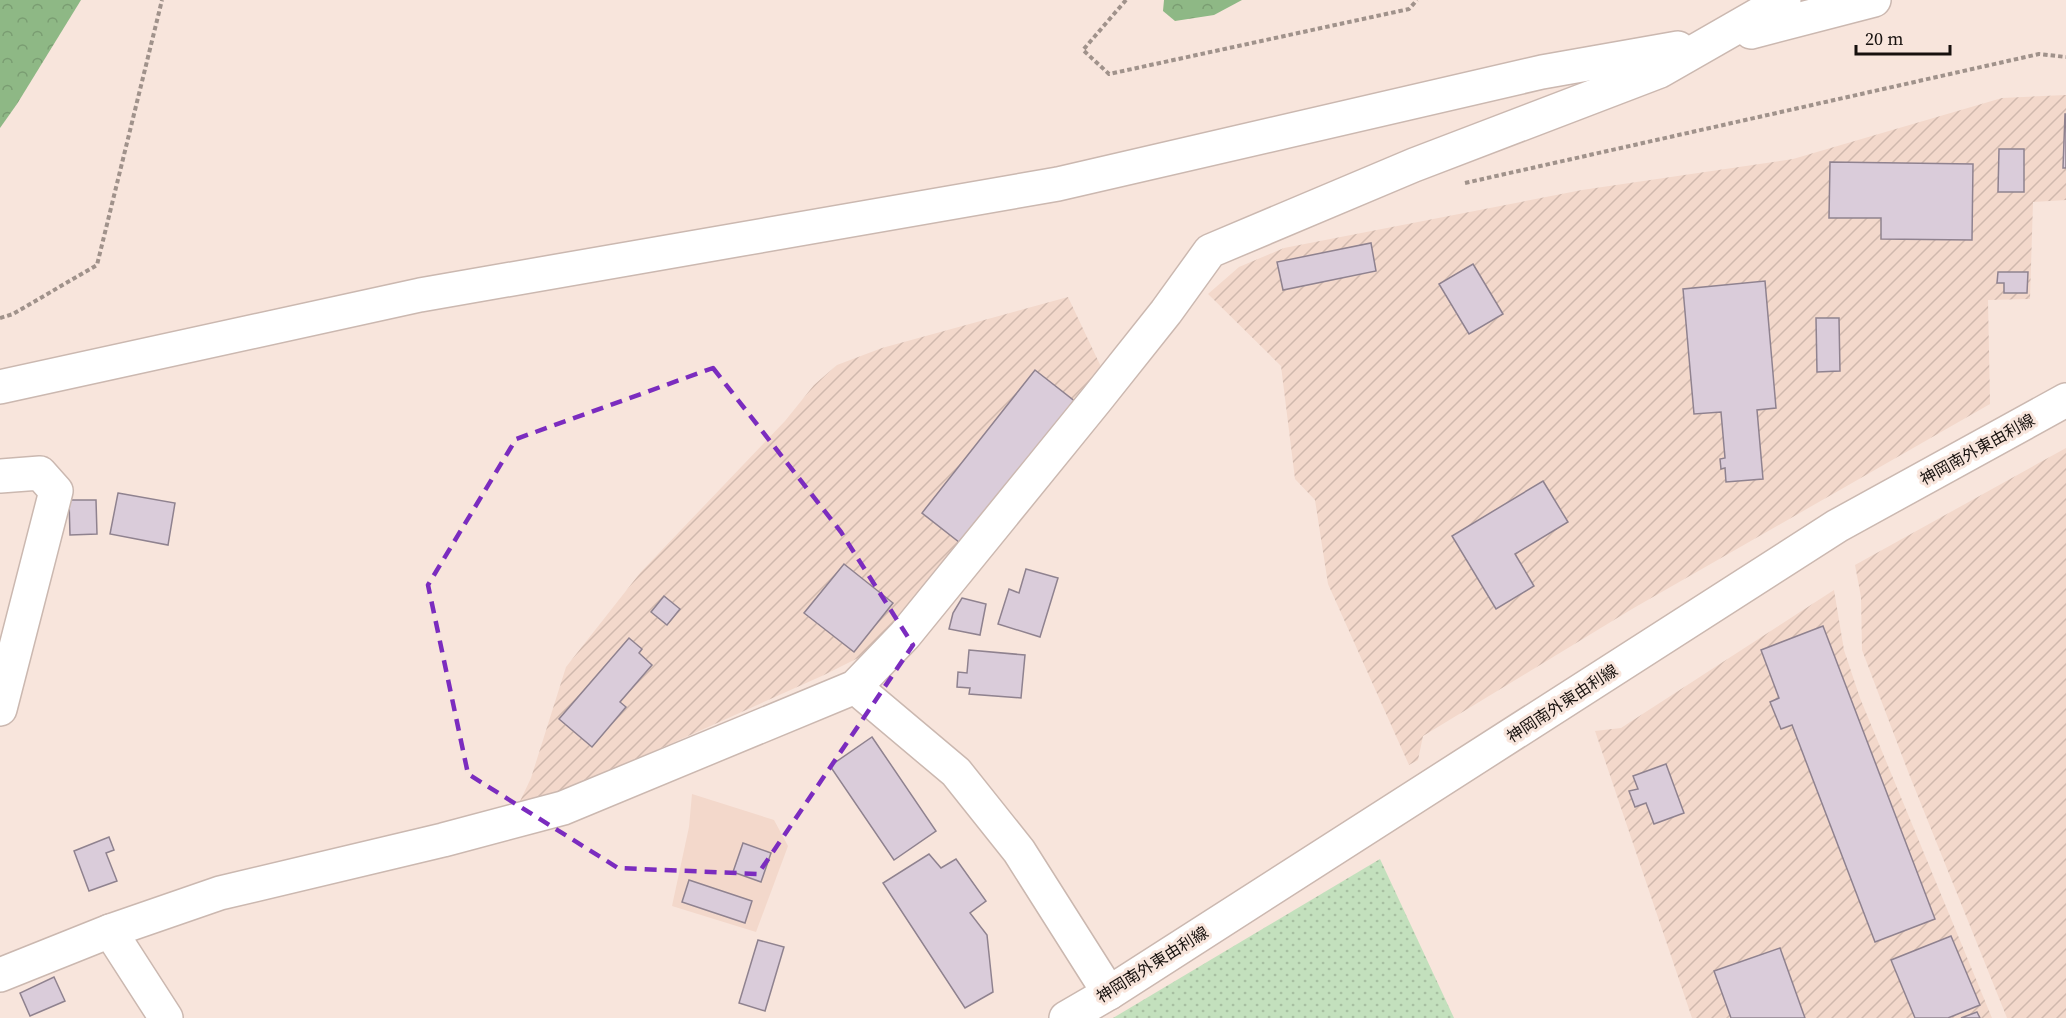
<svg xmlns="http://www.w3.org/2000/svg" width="2066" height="1018" viewBox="0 0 2066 1018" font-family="'Source Serif 4','Noto Sans JP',serif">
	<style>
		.built { fill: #f3d8cb }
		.industrial { fill: url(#industrial-furrows) }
		.grass { fill: url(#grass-dots) }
		.forest { fill: url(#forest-crowns) }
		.building { fill: #daccda; stroke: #8f828f; stroke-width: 1.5 }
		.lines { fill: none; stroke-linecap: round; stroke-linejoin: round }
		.minor-casing { stroke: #cbb8b0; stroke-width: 36 }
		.primary-casing { stroke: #cbb8b0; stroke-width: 36 }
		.path { stroke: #a0928b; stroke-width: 4; stroke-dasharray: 4.5 3; stroke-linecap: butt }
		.minor { stroke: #fff; stroke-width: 33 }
		.primary { stroke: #fff; stroke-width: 33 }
		.marked { fill: none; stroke: #7b2cbf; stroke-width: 4.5; stroke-dasharray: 12 8; stroke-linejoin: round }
		.labels { text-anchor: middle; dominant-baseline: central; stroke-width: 6; stroke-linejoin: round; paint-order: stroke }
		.street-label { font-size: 16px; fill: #17110e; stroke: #f8e5dc }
	</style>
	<defs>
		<pattern id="industrial-furrows" width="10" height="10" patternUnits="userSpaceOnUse" patternTransform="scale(1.5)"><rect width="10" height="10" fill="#f3d8cb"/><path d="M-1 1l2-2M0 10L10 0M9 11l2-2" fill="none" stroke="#d0b8ad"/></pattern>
		<pattern id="grass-dots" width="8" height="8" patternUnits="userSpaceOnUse" patternTransform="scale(1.5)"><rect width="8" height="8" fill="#c3e0bd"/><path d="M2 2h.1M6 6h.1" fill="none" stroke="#a7bfa1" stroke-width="1.8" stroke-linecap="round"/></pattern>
		<pattern id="forest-crowns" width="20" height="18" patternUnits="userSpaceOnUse" patternTransform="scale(1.5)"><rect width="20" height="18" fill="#8eb885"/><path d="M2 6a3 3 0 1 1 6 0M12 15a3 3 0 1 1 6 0" fill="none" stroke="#7a9d72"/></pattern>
	</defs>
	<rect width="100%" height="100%" fill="#f8e5dc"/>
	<!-- built -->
	<polygon class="built" points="692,794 774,820 788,846 756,932 672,906 689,827"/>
	<!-- industrial -->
	<g class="industrial">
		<polygon points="2066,95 2066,200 2033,202 2030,299 1988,300 1990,404 1632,609 1423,736 1418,760 1409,765 1328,584 1315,500 1295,479 1281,366 1208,294 1239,267 1284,248 1582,190 1793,159 2002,98"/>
		<polygon points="1068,297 1103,371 923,604 862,656 824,675 514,814 531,778 566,667 640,573 785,421 814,385 837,365 882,348"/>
		<polygon points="2066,448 2066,1018 2007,1018 1909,774 1862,650 1861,597 1855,565"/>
		<polygon points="1834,590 1844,650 1860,698 1992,1018 1692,1018 1595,731 1621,728"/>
	</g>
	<!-- grass -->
	<polygon class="grass" points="1380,859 1454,1018 1113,1018"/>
	<!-- forest -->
	<g class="forest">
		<polygon points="0,0 81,0 17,104 0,128"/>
		<polygon points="1164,0 1242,0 1214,15 1175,21 1163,11"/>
	</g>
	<!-- building -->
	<g class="building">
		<polygon points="2065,114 2066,114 2066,168 2063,168"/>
		<polygon points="1999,149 2024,149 2024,192 1998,192"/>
		<polygon points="1830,162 1973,164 1972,240 1881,239 1881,218 1829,218"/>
		<polygon points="1371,243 1376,271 1283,290 1277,262"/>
		<polygon points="1473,264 1503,314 1469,334 1439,284"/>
		<polygon points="1998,272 2028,272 2027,293 2004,293 2004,283 1997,283"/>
		<polygon points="1765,281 1776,408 1757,410 1763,479 1726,482 1725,468 1721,469 1720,459 1725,458 1721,412 1694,414 1683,289"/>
		<polygon points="1816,318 1839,318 1840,371 1817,372"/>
		<polygon points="1035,370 1077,403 964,546 922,513"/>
		<polygon points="1543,481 1568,522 1515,554 1534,586 1496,609 1452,536"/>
		<polygon points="118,493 175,503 168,545 110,534"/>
		<polygon points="69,500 96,500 97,534 70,535"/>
		<polygon points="844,564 893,603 854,652 804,613"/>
		<polygon points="1026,569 1058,578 1040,637 998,624 1009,589 1019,593"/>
		<polygon points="664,596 680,609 667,625 651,612"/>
		<polygon points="962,598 986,604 980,635 949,629 953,613"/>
		<polygon points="1823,626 1935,919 1875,942 1792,725 1781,729 1770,702 1779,698 1761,650"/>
		<polygon points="629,638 642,649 639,653 652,665 620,702 626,707 592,747 559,719"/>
		<polygon points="969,650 1025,655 1021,698 969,694 970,688 957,687 958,672 967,673"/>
		<polygon points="872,737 936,831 894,860 830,766"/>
		<polygon points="1666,764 1684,813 1654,824 1646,803 1635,807 1629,791 1638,789 1633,776"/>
		<polygon points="109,837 114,850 106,853 117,881 89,891 74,851"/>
		<polygon points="743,843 771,853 761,882 733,872"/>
		<polygon points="929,854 941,868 956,859 986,901 970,913 987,935 993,992 965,1008 883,883"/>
		<polygon points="689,880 752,901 745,923 682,902"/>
		<polygon points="1951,936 1980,1005 1948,1018 1915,1018 1891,960"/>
		<polygon points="758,940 784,947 765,1011 739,1003"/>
		<polygon points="1780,948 1805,1018 1731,1018 1714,971"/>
		<polygon points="54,977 65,1001 30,1016 20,993"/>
		<polygon points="1977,1012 1980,1018 1961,1018"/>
	</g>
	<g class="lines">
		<!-- minor casing -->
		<g class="minor-casing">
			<g id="minor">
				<polyline points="1751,32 1874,0"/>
				<polyline points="0,387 420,295 1058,184 1542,72 1678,48"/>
				<polyline points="0,476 40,473 56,491 0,709"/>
				<polyline points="855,687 956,772 1019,851 1109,993"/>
				<polyline points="110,931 166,1018"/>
				<polyline points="0,975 110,931 220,893 443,840 563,808 855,687 905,635 1096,400 1166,312 1210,251 1414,165 1660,71 1784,0"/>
			</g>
		</g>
		<!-- primary casing -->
		<g class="primary-casing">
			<polyline id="primary" points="1066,1018 1109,993 1837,526 2066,400"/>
		</g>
		<!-- path -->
		<g class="path">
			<polyline points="1126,0 1083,50 1109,74 1409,9 1417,0"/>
			<polyline points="1465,183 2039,54 2066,57"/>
			<polyline points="0,318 13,314 97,265 162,0"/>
		</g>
		<!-- minor -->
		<use href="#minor" class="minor"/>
		<!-- primary -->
		<use href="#primary" class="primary"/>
	</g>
	<!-- marked area -->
	<path class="marked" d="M 713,368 L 841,532 L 913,645 L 758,874 L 618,868 L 468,774 L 428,585 L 516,439 Z"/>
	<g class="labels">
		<!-- street labels -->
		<g class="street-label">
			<text transform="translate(1977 449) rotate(-29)">神岡南外東由利線</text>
			<text transform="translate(1562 703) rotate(-33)">神岡南外東由利線</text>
			<text transform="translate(1152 964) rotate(-32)">神岡南外東由利線</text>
		</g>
	</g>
	<!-- scale -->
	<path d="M1856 45v9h94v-9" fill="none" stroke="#17110e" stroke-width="3"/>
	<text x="1865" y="45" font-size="18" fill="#17110e" stroke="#f8e5dc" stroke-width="4.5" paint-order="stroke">20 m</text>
</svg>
